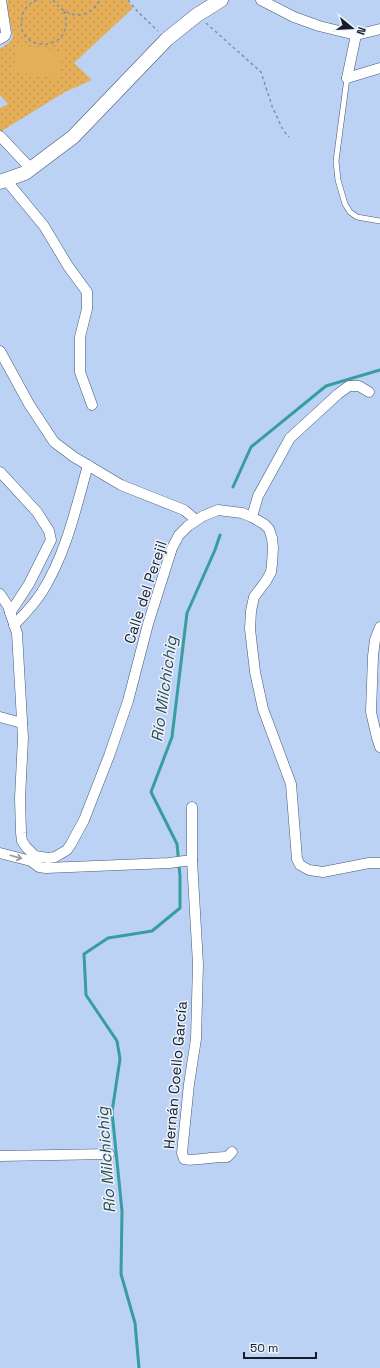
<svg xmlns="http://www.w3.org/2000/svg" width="380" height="1368" viewBox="0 0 380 1368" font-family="'Space Grotesk',sans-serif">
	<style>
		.park { fill: url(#park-dots) }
		.pitch { fill: #e5af59 }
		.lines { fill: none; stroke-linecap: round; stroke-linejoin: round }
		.stream { stroke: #389d9f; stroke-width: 3 }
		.lane-casing { stroke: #445976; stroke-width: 6 }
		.street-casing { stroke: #445976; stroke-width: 11 }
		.secondary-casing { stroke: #445976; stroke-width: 15 }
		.path { stroke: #7f90ab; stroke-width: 1.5; stroke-dasharray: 3 3; stroke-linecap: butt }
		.lane { stroke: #fff; stroke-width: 5 }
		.street { stroke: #fff; stroke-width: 10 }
		.secondary { stroke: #fff; stroke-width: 14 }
		.oneway { stroke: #96999f }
		.labels { text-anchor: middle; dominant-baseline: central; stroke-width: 3; stroke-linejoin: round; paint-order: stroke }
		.street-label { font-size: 15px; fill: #151d2a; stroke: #ebf2fd }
		.water-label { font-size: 16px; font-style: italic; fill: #2d4c4d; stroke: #ebf2fd }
	</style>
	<defs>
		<pattern id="park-dots" width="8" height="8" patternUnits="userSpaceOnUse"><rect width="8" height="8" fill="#e5af59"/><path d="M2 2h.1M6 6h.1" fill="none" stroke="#c4964e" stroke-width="1.8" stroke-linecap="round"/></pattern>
	</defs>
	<rect width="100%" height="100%" fill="#bbd2f5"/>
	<!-- park -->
	<polygon class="park" points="8,0 127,0 133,8 74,63 92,80 65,92 0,132 0,108 8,104 0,95 0,49 10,42 13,37 7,5"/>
	<!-- pitch -->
	<polygon class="pitch" points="17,45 63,52 59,79 13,72"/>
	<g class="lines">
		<!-- stream -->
		<g class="stream">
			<polyline points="233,487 251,447 326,386 380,370"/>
			<polyline points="139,1368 135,1323 121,1274 122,1211 112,1112 120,1059 117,1041 86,995 84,954 108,938 152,931 180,908 180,876 177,844 151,792 172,737 187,613 215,550 220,535"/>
		</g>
		<!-- lane casing -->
		<g class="lane-casing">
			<polyline id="lane" points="347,78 336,161 338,180 345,204 350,212 357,217 380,221"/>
		</g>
		<!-- street casing -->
		<g class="street-casing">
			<g id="street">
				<polyline points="261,0 294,17 319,26 356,35 380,29"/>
				<polyline points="0,39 5,36 6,33 1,0"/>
				<polyline points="347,78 356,35"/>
				<polyline points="347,78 380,68"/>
				<polyline points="0,136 31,169"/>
				<polyline points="6,180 44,226 68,266 87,292 87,309 80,337 80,372 92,405"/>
				<polyline points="0,351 29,404 54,442 74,457 121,485 184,510 196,520"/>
				<polyline points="0,472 37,512 49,531 51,540 29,584 10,613"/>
				<polyline points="252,517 258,496 290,438 338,394 349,386 359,386 369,392"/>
				<polyline points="0,594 8,606 17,633 23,738 20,798 21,833 22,841 26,847 35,856 48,858 55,857 67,850 71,844 84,820 109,756 128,701 148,624 172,548 179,535 188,526 203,516 218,510 242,513 252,517 264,524 269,529 272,538 273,548 272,564 271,572 266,581 254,597 251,611 250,629 255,672 263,709 291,784 297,859 300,865 309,870 323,872 369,863 380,863"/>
				<path d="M 14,625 C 24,615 34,604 42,592 C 66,554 76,508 88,465"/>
				<polyline points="380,627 375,640 373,656 371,712 377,738 380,747"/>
				<polyline points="0,717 22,723"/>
				<path d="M 192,807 L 192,860 L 198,964 L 196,1039 L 189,1084 L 182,1153 L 184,1159 C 192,1162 215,1156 227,1157 L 232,1152"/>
				<polyline points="0,853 31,861 39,867 46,868 169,863 192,860"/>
				<polyline points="0,1156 109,1154"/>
			</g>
		</g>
		<!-- secondary casing -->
		<g class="secondary-casing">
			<polyline id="secondary" points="0,182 25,173 73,137 167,39 197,15 221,0"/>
		</g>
		<!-- path -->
		<g class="path">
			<path d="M 37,0 C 29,3 23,9 22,18 C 14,54 78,54 64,11"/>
			<path d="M 53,0 C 66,18 88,22 100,0"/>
			<polyline points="128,0 138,12 158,31"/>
			<polyline points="206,23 261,72 272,106 283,130 289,137"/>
		</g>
		<!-- lane -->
		<use href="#lane" class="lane"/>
		<!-- street -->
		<use href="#street" class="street"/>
		<!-- secondary -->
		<use href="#secondary" class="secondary"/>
	</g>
	<!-- one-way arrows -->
	<defs><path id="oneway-shaft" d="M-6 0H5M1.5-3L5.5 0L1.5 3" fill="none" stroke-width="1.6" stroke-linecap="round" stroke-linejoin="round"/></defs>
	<use class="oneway" href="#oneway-shaft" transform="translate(16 857) rotate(16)"/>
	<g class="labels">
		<!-- street labels -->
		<g class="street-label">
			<text transform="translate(145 592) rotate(-72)">Calle del Perejil</text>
			<text transform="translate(175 1075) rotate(-85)">Hernán Coello García</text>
		</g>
		<!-- water labels -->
		<g class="water-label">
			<text transform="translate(164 689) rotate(-82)">Río Milchichig</text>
			<text transform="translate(106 1160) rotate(-94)">Río Milchichig</text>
		</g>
	</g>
	<!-- north arrow -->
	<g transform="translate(352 28) rotate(108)" stroke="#ebf2fd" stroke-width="3" paint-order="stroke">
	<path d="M0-3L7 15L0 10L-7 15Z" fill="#151d2a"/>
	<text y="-6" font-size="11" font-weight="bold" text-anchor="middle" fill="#151d2a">N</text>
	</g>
	<!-- scale -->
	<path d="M244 1352v6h72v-6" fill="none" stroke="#151d2a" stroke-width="2"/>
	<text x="250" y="1352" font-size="12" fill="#151d2a" stroke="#ebf2fd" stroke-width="3" paint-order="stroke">50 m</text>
</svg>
